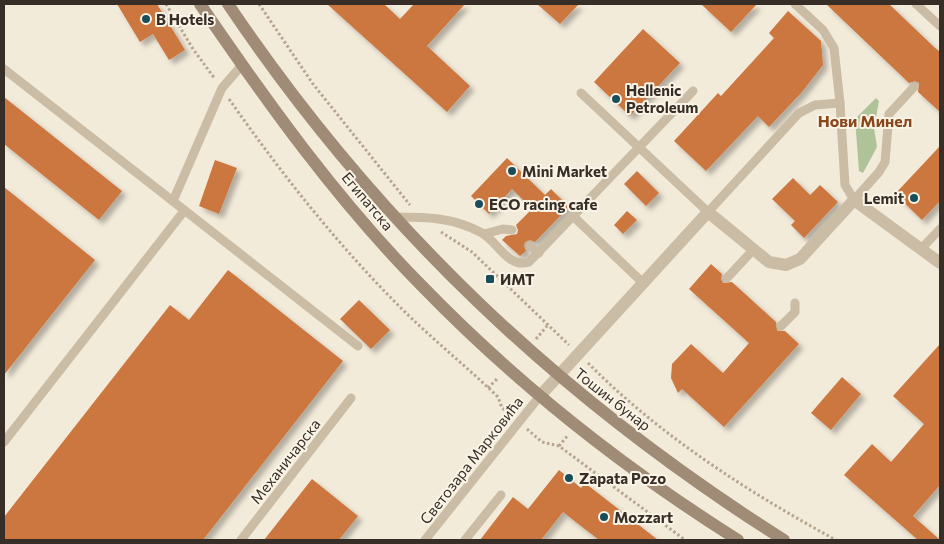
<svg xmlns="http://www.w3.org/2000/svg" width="944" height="544" viewBox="0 0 944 544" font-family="Commissioner,sans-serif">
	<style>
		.green { fill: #afc399 }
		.building { fill: #cc763f; filter: url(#shadow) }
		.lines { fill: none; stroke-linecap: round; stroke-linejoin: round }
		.path { stroke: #b7a68f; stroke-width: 3; stroke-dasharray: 2.5 2.5; stroke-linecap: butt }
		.service { stroke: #cbbca5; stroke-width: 9 }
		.minor { stroke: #cbbca5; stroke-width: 12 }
		.secondary { stroke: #9f8b76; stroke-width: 12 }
		.poi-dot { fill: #1a4d5a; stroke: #faf4e6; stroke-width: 2 }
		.labels { text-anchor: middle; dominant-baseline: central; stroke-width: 4; stroke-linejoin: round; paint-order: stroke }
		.poi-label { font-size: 15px; font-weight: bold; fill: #372e27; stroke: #faf4e6; text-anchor: start }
		.street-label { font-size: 15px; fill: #372e27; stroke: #faf4e6 }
		.neighbourhood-label { font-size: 16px; font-weight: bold; fill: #8a461c; stroke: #faf4e6 }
	</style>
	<defs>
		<filter id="shadow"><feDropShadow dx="4.5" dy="4.5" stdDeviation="2.5" flood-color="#0004"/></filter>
	</defs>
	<rect width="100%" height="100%" fill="#f3ebda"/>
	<!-- green -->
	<polygon class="green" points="876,98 879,101 874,128 877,147 863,173 859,171 855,119"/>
	<!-- building -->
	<g class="building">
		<polygon points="117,4 157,4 185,50 169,60 153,34 140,42"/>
		<polygon points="327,4 384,4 400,19 414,4 465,4 427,46 470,86 447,112"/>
		<polygon points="537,4 579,4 560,24"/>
		<polygon points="701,4 757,4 731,32"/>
		<polygon points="826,4 889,4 934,47 940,52 940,112 918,92 919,83 915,81 909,83"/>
		<polygon points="788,11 821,41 823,65 802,92 769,127 758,116 706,171 674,141 718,93 721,96 774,38 769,33"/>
		<polygon points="643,29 680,63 630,116 594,82"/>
		<polygon points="4,97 122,191 99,220 4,144"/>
		<polygon points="940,146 940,201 922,220 895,194"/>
		<polygon points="507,158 545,195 551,189 569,207 535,242 530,240 525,242 524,246 526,251 520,256 502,240 506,236 517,234 518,230 516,225 532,209 512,189 489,214 471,196"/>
		<polygon points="215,160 237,168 219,214 199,206"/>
		<polygon points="637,171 659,193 646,206 624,184"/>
		<polygon points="793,178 810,195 820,185 838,202 804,238 791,225 795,221 772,199"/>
		<polygon points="4,187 95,260 4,375"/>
		<polygon points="627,211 637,220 623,234 614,225"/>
		<polygon points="711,264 722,274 721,279 723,283 732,282 776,322 777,331 785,331 799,344 724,427 682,389 678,393 671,378 672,364 691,344 723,373 749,343 689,289"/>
		<polygon points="228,270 343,361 203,540 4,540 4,517 170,305 189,320"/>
		<polygon points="359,300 390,330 371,349 340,319"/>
		<polygon points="940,344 940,485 913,516 940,540 918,540 844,475 872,444 891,462 924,424 893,396"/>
		<polygon points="842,377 861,394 831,430 811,413"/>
		<polygon points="559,470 581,488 585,483 658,540 599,540 563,512 541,540 480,540 513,497 528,509"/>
		<polygon points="312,479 358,516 339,540 264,540"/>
	</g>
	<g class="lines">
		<!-- path -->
		<g class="path">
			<polyline points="166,4 193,49 215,79"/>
			<polyline points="259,4 313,84 410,205"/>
			<path d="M 229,99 C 281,173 336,243 400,307 C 432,339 466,366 498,397 L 502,408 L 511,415"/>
			<polyline points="441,232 472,252 569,345"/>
			<polyline points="536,339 547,326"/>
			<path d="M 588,363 C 659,435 748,492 836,540"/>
			<polyline points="488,388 498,378"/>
			<polyline points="527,429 542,442 559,446 685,540"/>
			<polyline points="559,446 568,435"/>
		</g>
		<!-- service -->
		<g class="service">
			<polyline points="795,4 823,30 834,48 840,103 845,185 854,200 879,172 885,162 889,114 914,87"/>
			<polyline points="916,4 940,26"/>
			<polyline points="4,69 358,346"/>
			<polyline points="581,93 708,212 799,113 815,105 840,103"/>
			<polyline points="173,201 222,88 242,65"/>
			<path d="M 394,217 C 425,217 453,217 482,233 C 497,241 508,269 529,262 L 693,91"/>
			<polyline points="574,217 642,282"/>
			<polyline points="484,234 503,229 512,230"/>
			<polyline points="530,246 539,253"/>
			<polyline points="921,249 940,229"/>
			<polyline points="727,278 753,250"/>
			<polyline points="781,326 795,312 795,303"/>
			<polyline points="4,442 184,211"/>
			<polyline points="241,540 351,398"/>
			<polyline points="425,540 539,397"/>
			<polyline points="465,540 501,495"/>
		</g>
		<!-- minor -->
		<polyline class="minor" points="539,397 708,212 769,262 786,265 800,259 854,200 940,263"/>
		<!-- secondary -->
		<g class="secondary">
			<path d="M 200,4 C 267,102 337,200 421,285 C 516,383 622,467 738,540"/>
			<path d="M 228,4 C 376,224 559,398 784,540"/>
		</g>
	</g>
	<!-- markers -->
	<g class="poi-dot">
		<circle cx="146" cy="19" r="5"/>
		<circle cx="616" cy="99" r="5"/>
		<circle cx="512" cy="171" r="5"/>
		<circle cx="914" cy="198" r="5"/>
		<circle cx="479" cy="204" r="5"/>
		<rect x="485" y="274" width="10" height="10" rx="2.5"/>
		<circle cx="569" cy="478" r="5"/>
		<circle cx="604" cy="517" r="5"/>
	</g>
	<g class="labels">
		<!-- poi labels -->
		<g class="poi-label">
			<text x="156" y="19">B Hotels</text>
			<text x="626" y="90">Hellenic<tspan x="626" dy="17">Petroleum</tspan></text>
			<text x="522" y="171">Mini Market</text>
			<text x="904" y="198" text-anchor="end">Lemit</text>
			<text x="489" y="204">ECO racing cafe</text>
			<text x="500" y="279">ИМТ</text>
			<text x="579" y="478">Zapata Pozo</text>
			<text x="614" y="517">Mozzart</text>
		</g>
		<!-- street labels -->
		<g class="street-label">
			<text transform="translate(368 201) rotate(50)">Египатска</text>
			<text transform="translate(613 399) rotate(38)">Тошин бунар</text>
			<text transform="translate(471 460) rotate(-52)">Светозара Марковића</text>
			<text transform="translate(285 461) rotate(-52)">Механичарска</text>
		</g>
		<!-- neighbourhood labels -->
		<g class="neighbourhood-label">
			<text x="865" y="120">Нови Минел</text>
		</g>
	</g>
	<!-- border -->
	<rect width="944" height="544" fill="none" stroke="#372e27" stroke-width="10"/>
</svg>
